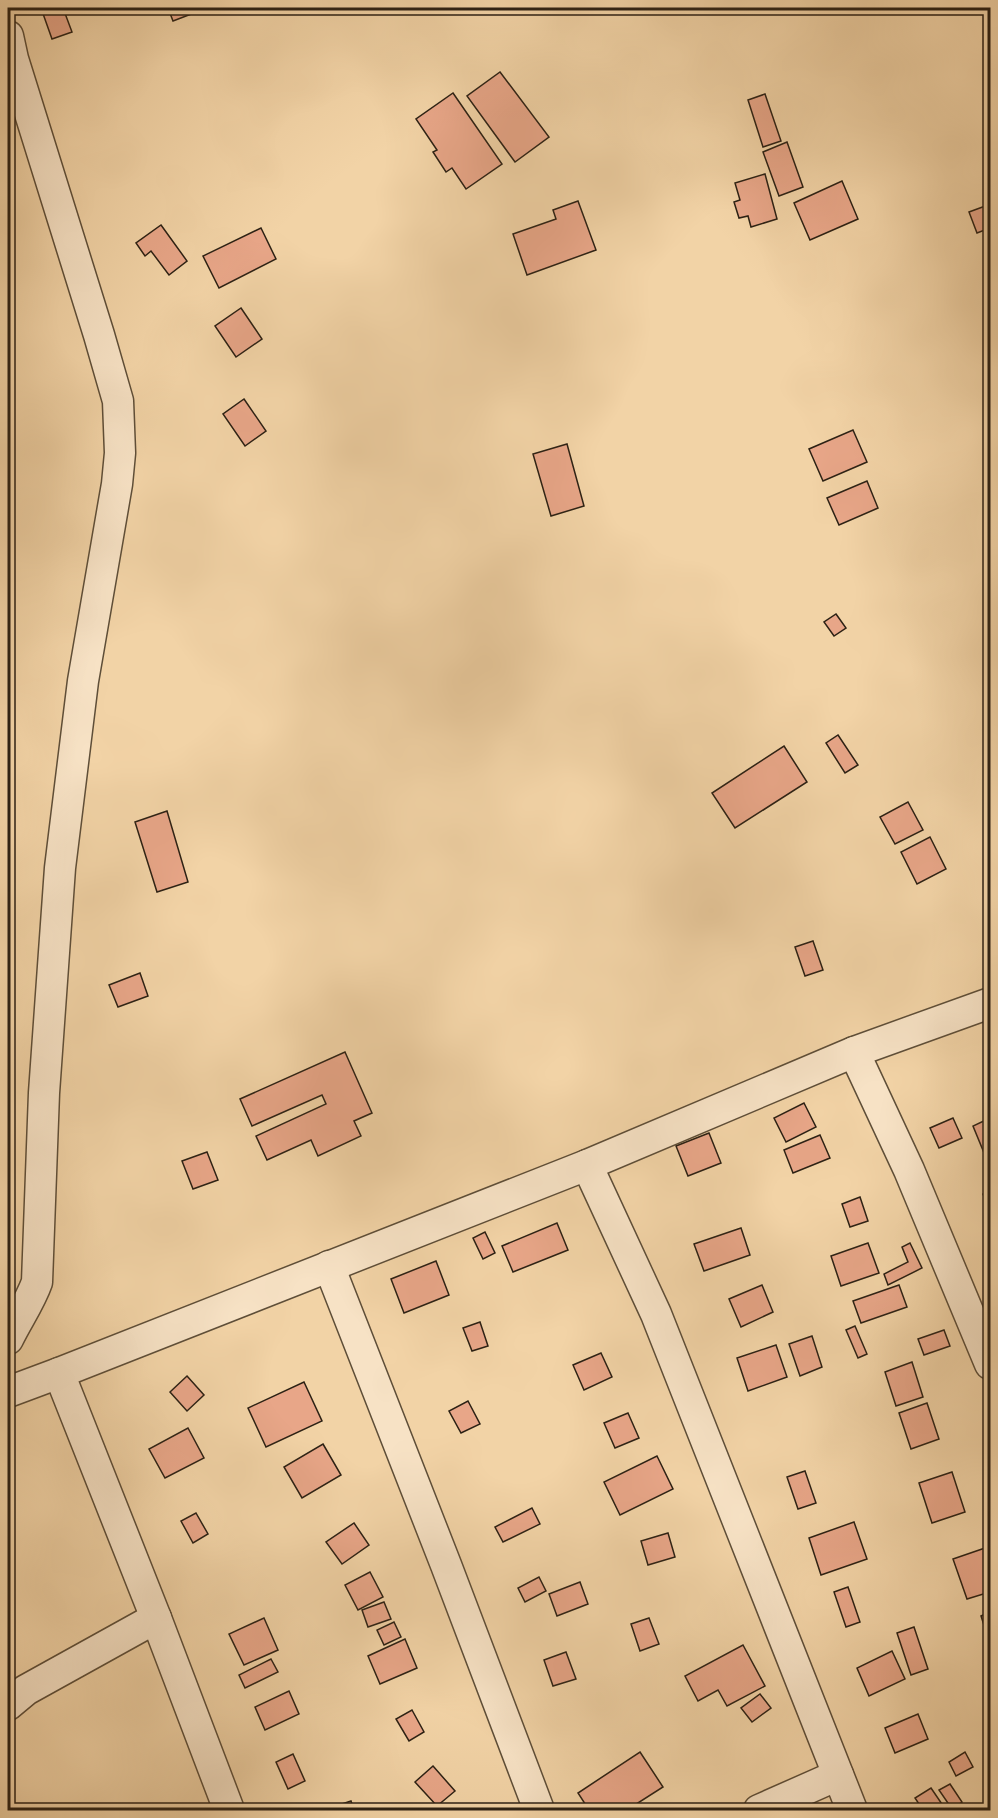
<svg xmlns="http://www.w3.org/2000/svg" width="998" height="1818" viewBox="0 0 998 1818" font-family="'EB Garamond',serif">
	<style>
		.building { fill: #e8a688; stroke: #2c2114; stroke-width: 1.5 }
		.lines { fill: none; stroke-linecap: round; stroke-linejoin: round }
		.street-casing { stroke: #5e4e38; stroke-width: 33 }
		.street { stroke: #f7e2c5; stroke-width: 30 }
	</style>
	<rect width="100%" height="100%" fill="#f2d3a6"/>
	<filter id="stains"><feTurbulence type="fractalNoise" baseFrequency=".00333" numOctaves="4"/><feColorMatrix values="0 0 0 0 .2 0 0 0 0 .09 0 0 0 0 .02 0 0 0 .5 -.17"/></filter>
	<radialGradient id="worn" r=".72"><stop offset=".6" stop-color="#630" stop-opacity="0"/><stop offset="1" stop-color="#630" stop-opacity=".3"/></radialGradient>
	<!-- building -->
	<g class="building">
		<polygon points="41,8 63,8 72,32 52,39"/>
		<polygon points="168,8 207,8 173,21"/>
		<polygon points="500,72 549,137 515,162 467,96"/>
		<polygon points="453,93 502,164 466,189 452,168 446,172 433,152 437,150 416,119"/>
		<polygon points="765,94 781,141 763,147 748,100"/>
		<polygon points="787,142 803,187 779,196 763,152"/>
		<polygon points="765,174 777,219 751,227 748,216 739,218 734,202 740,200 735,183"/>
		<polygon points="842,181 858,219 810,240 794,203"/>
		<polygon points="578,201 596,250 527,275 513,234 556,219 553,210"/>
		<polygon points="988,205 990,210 990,228 977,233 969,212"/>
		<polygon points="161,225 187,261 169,275 151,251 145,256 136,243"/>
		<polygon points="261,228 276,259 219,288 203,256"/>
		<polygon points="241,308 262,339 236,357 215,326"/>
		<polygon points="244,399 266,431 245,446 223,414"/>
		<polygon points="853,430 867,462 823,481 809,449"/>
		<polygon points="567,444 584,506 551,516 533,454"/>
		<polygon points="867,481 878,508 839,525 827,498"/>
		<polygon points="836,614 846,628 834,636 824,622"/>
		<polygon points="838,735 858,765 845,773 826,743"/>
		<polygon points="784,746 807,782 735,828 712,793"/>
		<polygon points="908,802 923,830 895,844 880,817"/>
		<polygon points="167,811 188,882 157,892 135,822"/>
		<polygon points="930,837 946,869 917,884 901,852"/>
		<polygon points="813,941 823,970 805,976 795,947"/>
		<polygon points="140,973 148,996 118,1007 109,985"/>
		<polygon points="345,1052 372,1113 354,1121 361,1136 318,1156 311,1140 267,1160 256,1136 326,1104 322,1095 252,1126 240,1099"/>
		<polygon points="804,1103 816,1127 786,1142 774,1118"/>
		<polygon points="953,1118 962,1138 939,1148 930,1128"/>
		<polygon points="990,1118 990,1158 987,1160 973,1126"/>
		<polygon points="709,1133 721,1163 688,1176 676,1146"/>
		<polygon points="820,1135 830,1158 793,1173 784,1150"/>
		<polygon points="207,1152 218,1180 193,1189 182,1161"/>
		<polygon points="990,1190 990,1212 983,1194"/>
		<polygon points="860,1197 868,1221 850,1227 842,1204"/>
		<polygon points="557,1223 568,1250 513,1272 502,1246"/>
		<polygon points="741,1228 750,1255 704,1271 694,1244"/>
		<polygon points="485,1232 495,1253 483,1259 473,1238"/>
		<polygon points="868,1243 879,1273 841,1286 831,1256"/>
		<polygon points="910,1243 922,1268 888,1285 884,1274 908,1262 902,1247"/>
		<polygon points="436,1261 449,1295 404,1313 391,1279"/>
		<polygon points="762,1285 773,1312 741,1327 729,1299"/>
		<polygon points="899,1285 907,1307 861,1323 853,1301"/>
		<polygon points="480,1322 488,1346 472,1351 463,1328"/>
		<polygon points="855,1326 867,1354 858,1358 846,1330"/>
		<polygon points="944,1330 950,1346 924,1355 918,1339"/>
		<polygon points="812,1336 822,1367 800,1376 789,1344"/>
		<polygon points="776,1345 787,1377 748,1391 737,1358"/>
		<polygon points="601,1353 612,1377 584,1390 573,1365"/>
		<polygon points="912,1362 923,1397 896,1406 885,1372"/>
		<polygon points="187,1376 204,1395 187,1411 170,1392"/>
		<polygon points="304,1382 322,1421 266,1447 248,1408"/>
		<polygon points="468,1401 480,1424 461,1433 449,1411"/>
		<polygon points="927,1403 939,1439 911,1449 899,1413"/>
		<polygon points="628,1413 639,1438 615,1448 604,1423"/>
		<polygon points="188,1428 204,1458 165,1478 149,1449"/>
		<polygon points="323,1444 341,1475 302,1498 284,1467"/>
		<polygon points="657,1456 673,1489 620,1515 604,1482"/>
		<polygon points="805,1471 816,1503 798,1509 787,1477"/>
		<polygon points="952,1472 965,1512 932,1523 919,1483"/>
		<polygon points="532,1508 540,1524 503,1542 495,1527"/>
		<polygon points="196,1513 208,1534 193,1543 181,1521"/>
		<polygon points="854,1522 867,1559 821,1575 809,1538"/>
		<polygon points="354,1523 369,1545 342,1564 326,1542"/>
		<polygon points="668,1533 675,1557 648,1565 641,1541"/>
		<polygon points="985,1548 990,1563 990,1592 967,1599 953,1559"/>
		<polygon points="370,1572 383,1597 358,1610 345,1585"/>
		<polygon points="539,1577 546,1591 525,1602 518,1588"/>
		<polygon points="580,1582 588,1604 557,1616 549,1594"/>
		<polygon points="848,1587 860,1622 846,1627 834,1592"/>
		<polygon points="384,1602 391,1619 368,1627 362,1610"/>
		<polygon points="990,1612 990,1644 981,1616"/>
		<polygon points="264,1618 278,1650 244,1665 229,1634"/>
		<polygon points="649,1618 659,1644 640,1651 631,1624"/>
		<polygon points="394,1622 401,1637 384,1645 377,1630"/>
		<polygon points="914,1627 928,1669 911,1675 897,1633"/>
		<polygon points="405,1639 417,1668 380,1684 368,1656"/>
		<polygon points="743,1645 765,1686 727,1706 718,1690 698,1701 685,1676"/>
		<polygon points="892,1651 905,1679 869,1696 857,1668"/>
		<polygon points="566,1652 576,1679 553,1686 544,1660"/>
		<polygon points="271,1659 278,1672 245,1688 239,1675"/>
		<polygon points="289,1691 299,1714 265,1730 255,1707"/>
		<polygon points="760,1694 771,1708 752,1722 741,1708"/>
		<polygon points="412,1710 424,1732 409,1741 396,1719"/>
		<polygon points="918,1714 928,1739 895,1753 885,1728"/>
		<polygon points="640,1752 663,1787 627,1810 589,1810 578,1793"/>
		<polygon points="965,1752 973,1767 956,1776 949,1762"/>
		<polygon points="293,1754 305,1781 288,1789 276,1762"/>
		<polygon points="433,1766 455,1791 437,1806 415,1782"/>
		<polygon points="950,1784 962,1802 952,1809 939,1790"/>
		<polygon points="931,1788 946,1810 923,1810 915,1798"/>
		<polygon points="351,1801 354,1810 324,1810"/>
	</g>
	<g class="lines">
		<!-- street casing -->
		<g class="street-casing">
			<g id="street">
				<path d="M 8,36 L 13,59 L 99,335 L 118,401 L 120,453 L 117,484 L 83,681 L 60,868 L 44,1093 L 37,1282 C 30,1302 17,1320 8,1339"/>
				<polyline points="854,1052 909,1170 990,1364"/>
				<polyline points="587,1165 656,1314 852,1810"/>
				<polyline points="329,1266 446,1565 539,1810"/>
				<polyline points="59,1373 156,1618 229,1810"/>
				<polyline points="8,1392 59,1373 587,1165 854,1052 990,1003"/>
				<polyline points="8,1705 26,1690 156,1618"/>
				<polyline points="759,1810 838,1775"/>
			</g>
		</g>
		<!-- street -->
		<use href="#street" class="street"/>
	</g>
	<!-- margin -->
	<rect width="998" height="1818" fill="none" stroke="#f2d3a6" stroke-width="30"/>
	<rect x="9" y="9" width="980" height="1800" fill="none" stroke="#2c2114" stroke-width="3"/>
	<rect x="15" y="15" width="968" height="1788" fill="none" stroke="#2c2114" stroke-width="1.5"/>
	<rect width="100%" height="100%" filter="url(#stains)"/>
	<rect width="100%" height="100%" fill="url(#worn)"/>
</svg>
